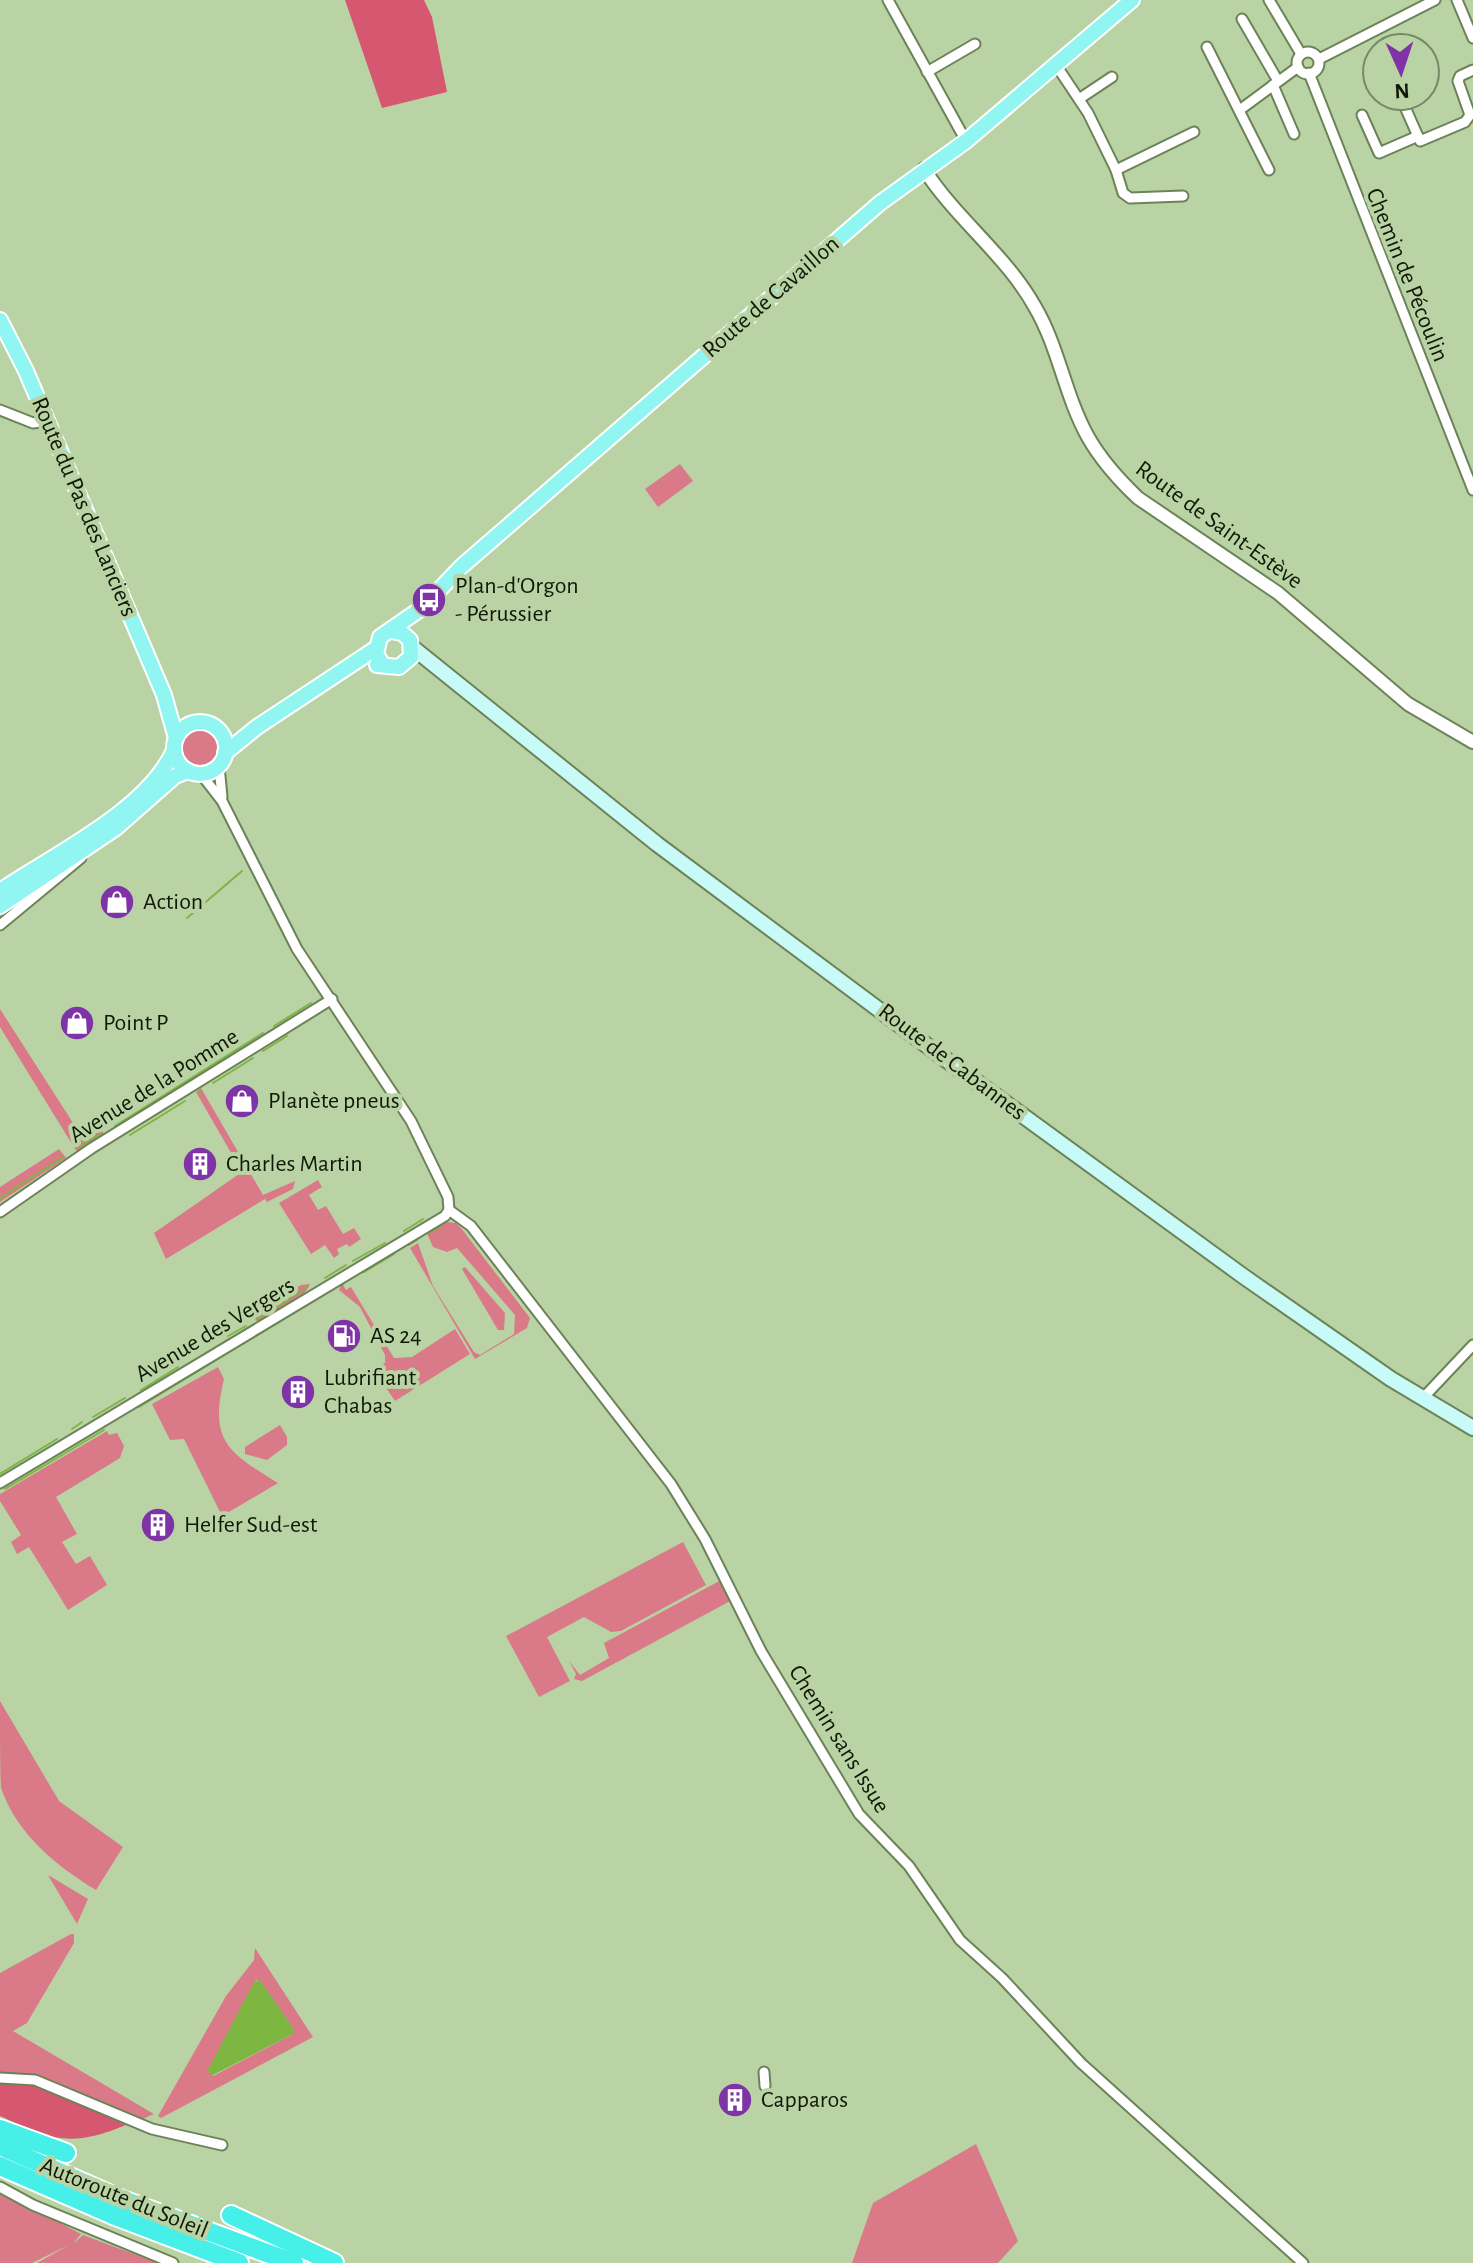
<svg xmlns="http://www.w3.org/2000/svg" width="1473" height="2263" viewBox="0 0 1473 2263" font-family="'Alegreya Sans',sans-serif">
	<style>
		.green { fill: #da7a88; fill-rule: evenodd }
		.forest { fill: #d55870 }
		.water { fill: #7eb642 }
		.lines { fill: none; stroke-linecap: round; stroke-linejoin: round }
		.stream { stroke: #7eb642; stroke-width: 2 }
		.minor-casing { stroke: #6c8358; stroke-width: 13 }
		.tertiary-casing { stroke: #6c8358; stroke-width: 16 }
		.secondary-casing { stroke: #6c8358; stroke-width: 18 }
		.primary-casing { stroke: #fff; stroke-width: 18 }
		.motorway-casing { stroke: #fff; stroke-width: 22 }
		.minor { stroke: #fff; stroke-width: 9 }
		.tertiary { stroke: #fff; stroke-width: 12 }
		.secondary { stroke: #c8faf8; stroke-width: 14 }
		.primary { stroke: #91f5f2; stroke-width: 14 }
		.motorway { stroke: #47efe9; stroke-width: 18 }
		.labels { text-anchor: middle; dominant-baseline: central; stroke-width: 8; stroke-linejoin: round; paint-order: stroke }
		.street-label { font-size: 24px; fill: #101908; stroke: #bad3a5 }
		.poi-label { font-size: 24px; fill: #101908; stroke: #bad3a5; text-anchor: start }
	</style>
	<rect width="100%" height="100%" fill="#bad3a5"/>
	<!-- green -->
	<g class="green">
		<polygon points="680,464 693,481 658,507 645,489"/>
		<circle cx="200" cy="748" r="19"/>
		<polygon points="0,1009 84,1140 102,1130 105,1136 77,1151 75,1149 0,1027"/>
		<polygon points="201,1088 263,1195 295,1181 293,1189 267,1202 265,1199 166,1259 154,1233 242,1172 196,1092"/>
		<polygon points="59,1149 66,1158 0,1202 0,1187"/>
		<polygon points="318,1180 322,1187 309,1195 318,1210 326,1206 343,1234 354,1228 361,1239 349,1247 347,1244 337,1249 339,1254 334,1258 325,1245 311,1254 279,1203"/>
		<polygon points="446,1222 456,1223 461,1228 530,1318 527,1328 475,1359 410,1248 418,1243 433,1286 474,1352 480,1355 514,1334 515,1315 457,1248 447,1252 433,1247 426,1231"/>
		<polygon points="465,1267 505,1313 504,1330 498,1330 462,1269"/>
		<polygon points="342,1283 346,1290 351,1287 394,1358 412,1357 455,1329 470,1354 395,1401 374,1370 385,1363 385,1355 360,1307 339,1290"/>
		<path d="M 310,1284 C 304,1301 275,1310 260,1321 L 254,1319 L 251,1310 L 301,1285 Z"/>
		<path d="M 218,1367 L 224,1379 C 209,1441 228,1452 278,1483 L 222,1516 L 184,1439 L 170,1440 L 152,1404 Z"/>
		<polygon points="280,1425 287,1437 287,1445 267,1460 245,1454 245,1447"/>
		<polygon points="107,1431 109,1435 117,1433 124,1446 120,1458 56,1497 77,1534 62,1542 76,1564 90,1556 107,1585 68,1610 29,1547 17,1554 11,1542 21,1535 0,1501 0,1494"/>
		<polygon points="683,1542 706,1585 621,1631 611,1632 584,1617 547,1637 570,1681 539,1697 506,1636"/>
		<polygon points="723,1579 734,1599 582,1681 574,1679 576,1674 569,1661 580,1675 609,1658 604,1643"/>
		<path d="M 0,1701 L 59,1801 L 123,1847 L 96,1890 C 56,1866 17,1834 1,1788 C 0,1769 0,1723 0,1701 Z"/>
		<polygon points="48,1875 88,1899 77,1924"/>
		<polygon points="71,1934 74,1934 74,1943 27,2023 13,2031 154,2114 138,2121 0,2076 0,1973"/>
		<path d="M 255,1948 L 313,2037 L 161,2118 L 158,2116 L 226,1996 L 254,1960 ZM 256,1980 L 261,1982 L 293,2028 L 293,2034 L 213,2076 L 208,2070 Z"/>
		<polygon points="976,2144 1018,2241 998,2263 852,2263 873,2203"/>
		<polygon points="0,2191 81,2234 73,2244 83,2235 158,2263 37,2263 69,2245 32,2263 0,2263"/>
	</g>
	<!-- forest -->
	<g class="forest">
		<polygon points="345,0 424,0 432,17 447,92 382,108"/>
		<path d="M 0,2081 L 36,2084 L 126,2125 C 70,2148 52,2140 0,2116 Z"/>
	</g>
	<!-- water -->
	<polygon class="water" points="260,1980 293,2028 293,2034 211,2076 208,2070 254,1982"/>
	<g class="lines">
		<!-- stream -->
		<g class="stream">
			<polyline points="187,918 242,871"/>
			<polyline points="274,1026 311,1003"/>
			<polyline points="263,1051 287,1036"/>
			<polyline points="213,1083 253,1058"/>
			<polyline points="198,1093 201,1091"/>
			<polyline points="115,1126 263,1033"/>
			<polyline points="130,1135 185,1101"/>
			<polyline points="78,1147 101,1134"/>
			<polyline points="0,1198 63,1157"/>
			<polyline points="404,1231 423,1219"/>
			<polyline points="429,1233 441,1226"/>
			<polyline points="409,1245 417,1240"/>
			<polyline points="353,1261 385,1243"/>
			<polyline points="364,1272 394,1254"/>
			<polyline points="325,1278 346,1265"/>
			<polyline points="340,1286 343,1284"/>
			<polyline points="257,1320 307,1287"/>
			<polyline points="228,1336 246,1326"/>
			<polyline points="141,1390 178,1367"/>
			<polyline points="139,1407 282,1320"/>
			<polyline points="93,1417 125,1398"/>
			<polyline points="72,1429 82,1422"/>
			<polyline points="0,1474 57,1439"/>
			<polyline points="5,1489 104,1430"/>
		</g>
		<!-- minor casing -->
		<g class="minor-casing">
			<g id="minor">
				<polyline points="888,0 966,141"/>
				<polyline points="1269,0 1301,54"/>
				<polyline points="1457,0 1473,38"/>
				<polyline points="1242,19 1278,81"/>
				<polyline points="1207,47 1269,170"/>
				<circle cx="1308" cy="63" r="11"/>
				<polyline points="1319,59 1435,0"/>
				<polyline points="1056,65 1088,113 1116,170 1194,132"/>
				<polyline points="927,72 975,44"/>
				<polyline points="1309,73 1473,490"/>
				<polyline points="1273,85 1294,134"/>
				<polyline points="1079,99 1112,77"/>
				<polyline points="1405,107 1420,141 1465,122 1470,115 1458,81 1460,76 1473,70"/>
				<polyline points="1241,109 1298,67"/>
				<polyline points="1362,115 1379,153 1418,136"/>
				<polyline points="1116,170 1123,193 1130,198 1183,196"/>
				<polyline points="0,410 33,423 47,421"/>
				<polyline points="219,766 222,797"/>
				<polyline points="201,774 222,801 297,949 411,1121 448,1197 449,1210"/>
				<polyline points="0,925 81,858"/>
				<polyline points="449,1210 471,1226 671,1484 705,1539 761,1651 859,1814 909,1866 960,1940 1002,1978 1081,2063 1303,2263"/>
				<polyline points="0,1212 92,1148 332,999"/>
				<polyline points="1423,1398 1473,1345"/>
				<polyline points="0,1483 445,1216 449,1210"/>
				<polyline points="764,2072 765,2086"/>
				<polyline points="0,2078 35,2080 152,2129 222,2145"/>
				<polyline points="0,2187 33,2205 173,2263"/>
			</g>
		</g>
		<!-- tertiary casing -->
		<g class="tertiary-casing">
			<path id="tertiary" d="M 924,169 C 956,219 1006,255 1035,307 C 1059,348 1065,396 1088,437 C 1101,460 1119,480 1138,498 L 1278,593 L 1408,704 L 1473,742"/>
		</g>
		<!-- secondary casing -->
		<g class="secondary-casing">
			<polyline id="secondary" points="412,647 657,844 941,1056 1243,1276 1391,1379 1473,1428"/>
		</g>
		<!-- primary casing -->
		<g class="primary-casing">
			<g id="primary">
				<polyline points="0,320 26,371 164,695 176,738"/>
				<polyline points="377,665 399,667 411,657 410,640 402,633 391,631"/>
				<polyline points="383,665 376,654 380,637 422,608 462,566 880,203 966,141 1132,0"/>
				<circle cx="200" cy="748" r="26"/>
				<polyline points="225,753 257,727 375,649"/>
				<path d="M 0,891 C 53,855 148,810 174,750"/>
				<polyline points="0,906 116,828 175,776 188,771"/>
			</g>
		</g>
		<!-- motorway casing -->
		<g class="motorway-casing">
			<g id="motorway">
				<polyline points="0,2129 66,2153"/>
				<polyline points="0,2146 120,2199 294,2263"/>
				<polyline points="0,2166 113,2215 239,2263"/>
				<polyline points="231,2215 334,2263"/>
			</g>
		</g>
		<!-- minor -->
		<use href="#minor" class="minor"/>
		<!-- tertiary -->
		<use href="#tertiary" class="tertiary"/>
		<!-- secondary -->
		<use href="#secondary" class="secondary"/>
		<!-- primary -->
		<use href="#primary" class="primary"/>
		<!-- motorway -->
		<use href="#motorway" class="motorway"/>
	</g>
	<!-- icons -->
	<defs>
		<g id="bus-disc" transform="scale(1.8)"><circle r="9.5" fill="#7e34a6" stroke="#bad3a5"/><path d="M-5-6H5V4H4V6H2V4H-2V6H-4V4H-5ZM-3.5-4V0h7V-4ZM-3.5 1.2v1.5H-2V1.2ZM2 1.2v1.5H3.5V1.2Z" fill="#fff"/></g>
		<g id="shop-disc" transform="scale(1.8)"><circle r="9.5" fill="#7e34a6" stroke="#bad3a5"/><path d="M-5-2.5h2.3a2.7 3.5 0 0 1 5.4 0H5L5.5 6h-11ZM-1.5-2.5h3a1.5 2.3 0 0 0-3 0Z" fill="#fff"/></g>
		<g id="building-disc" transform="scale(1.8)"><circle r="9.5" fill="#7e34a6" stroke="#bad3a5"/><path d="M-4-6H4V6H1V3H-1V6H-4ZM-2.5-4.3h1.7v1.8h-1.7ZM.8-4.3h1.7v1.8H.8ZM-2.5-1h1.7V.8h-1.7ZM.8-1h1.7V.8H.8Z" fill="#fff"/></g>
		<g id="fuel-disc" transform="scale(1.8)"><circle r="9.5" fill="#7e34a6" stroke="#bad3a5"/><path d="M-5.5-6h7V0h2V4h1.3V-2.5L3-4.5l.8-.8L6-3V5H2.5V1h-1V6h-7ZM-4.2-4.7v3.2H.2V-4.7Z" fill="#fff"/></g>
	</defs>
	<g fill-rule="evenodd">
		<use href="#bus-disc" x="429" y="600"/>
		<use href="#shop-disc" x="117" y="902"/>
		<use href="#shop-disc" x="77" y="1023"/>
		<use href="#shop-disc" x="242" y="1101"/>
		<use href="#building-disc" x="200" y="1164"/>
		<use href="#fuel-disc" x="344" y="1336"/>
		<use href="#building-disc" x="298" y="1392"/>
		<use href="#building-disc" x="158" y="1525"/>
		<use href="#building-disc" x="735" y="2100"/>
	</g>
	<g class="labels">
		<!-- street labels -->
		<g class="street-label">
			<text transform="translate(1407 275) rotate(68)">Chemin de Pécoulin</text>
			<text transform="translate(771 297) rotate(-41)">Route de Cavaillon</text>
			<text transform="translate(84 507) rotate(67)">Route du Pas des Lanciers</text>
			<text transform="translate(1219 525) rotate(36)">Route de Saint-Estève</text>
			<text transform="translate(952 1062) rotate(37)">Route de Cabannes</text>
			<text transform="translate(154 1086) rotate(-32)">Avenue de la Pomme</text>
			<text transform="translate(215 1330) rotate(-31)">Avenue des Vergers</text>
			<text transform="translate(839 1739) rotate(58)">Chemin sans Issue</text>
			<text transform="translate(124 2198) rotate(22)">Autoroute du Soleil</text>
		</g>
		<!-- poi labels -->
		<g class="poi-label">
			<text x="455" y="586">Plan-d'Orgon<tspan x="455" dy="28">- Pérussier</tspan></text>
			<text x="143" y="902">Action</text>
			<text x="103" y="1023">Point P</text>
			<text x="268" y="1101">Planète pneus</text>
			<text x="226" y="1164">Charles Martin</text>
			<text x="370" y="1336">AS 24</text>
			<text x="324" y="1378">Lubrifiant<tspan x="324" dy="28">Chabas</tspan></text>
			<text x="184" y="1525">Helfer Sud-est</text>
			<text x="761" y="2100">Capparos</text>
		</g>
	</g>
	<!-- north arrow -->
	<g transform="translate(1401 72) rotate(177)"><circle r="38" fill="#bad3a5" stroke="#768966" stroke-width="2"/>
	<path d="M0-6L14 30L0 20L-14 30Z" fill="#7e34a6"/>
	<text y="-12" font-size="22" font-weight="bold" text-anchor="middle" fill="#101908">N</text>
	</g>
</svg>
